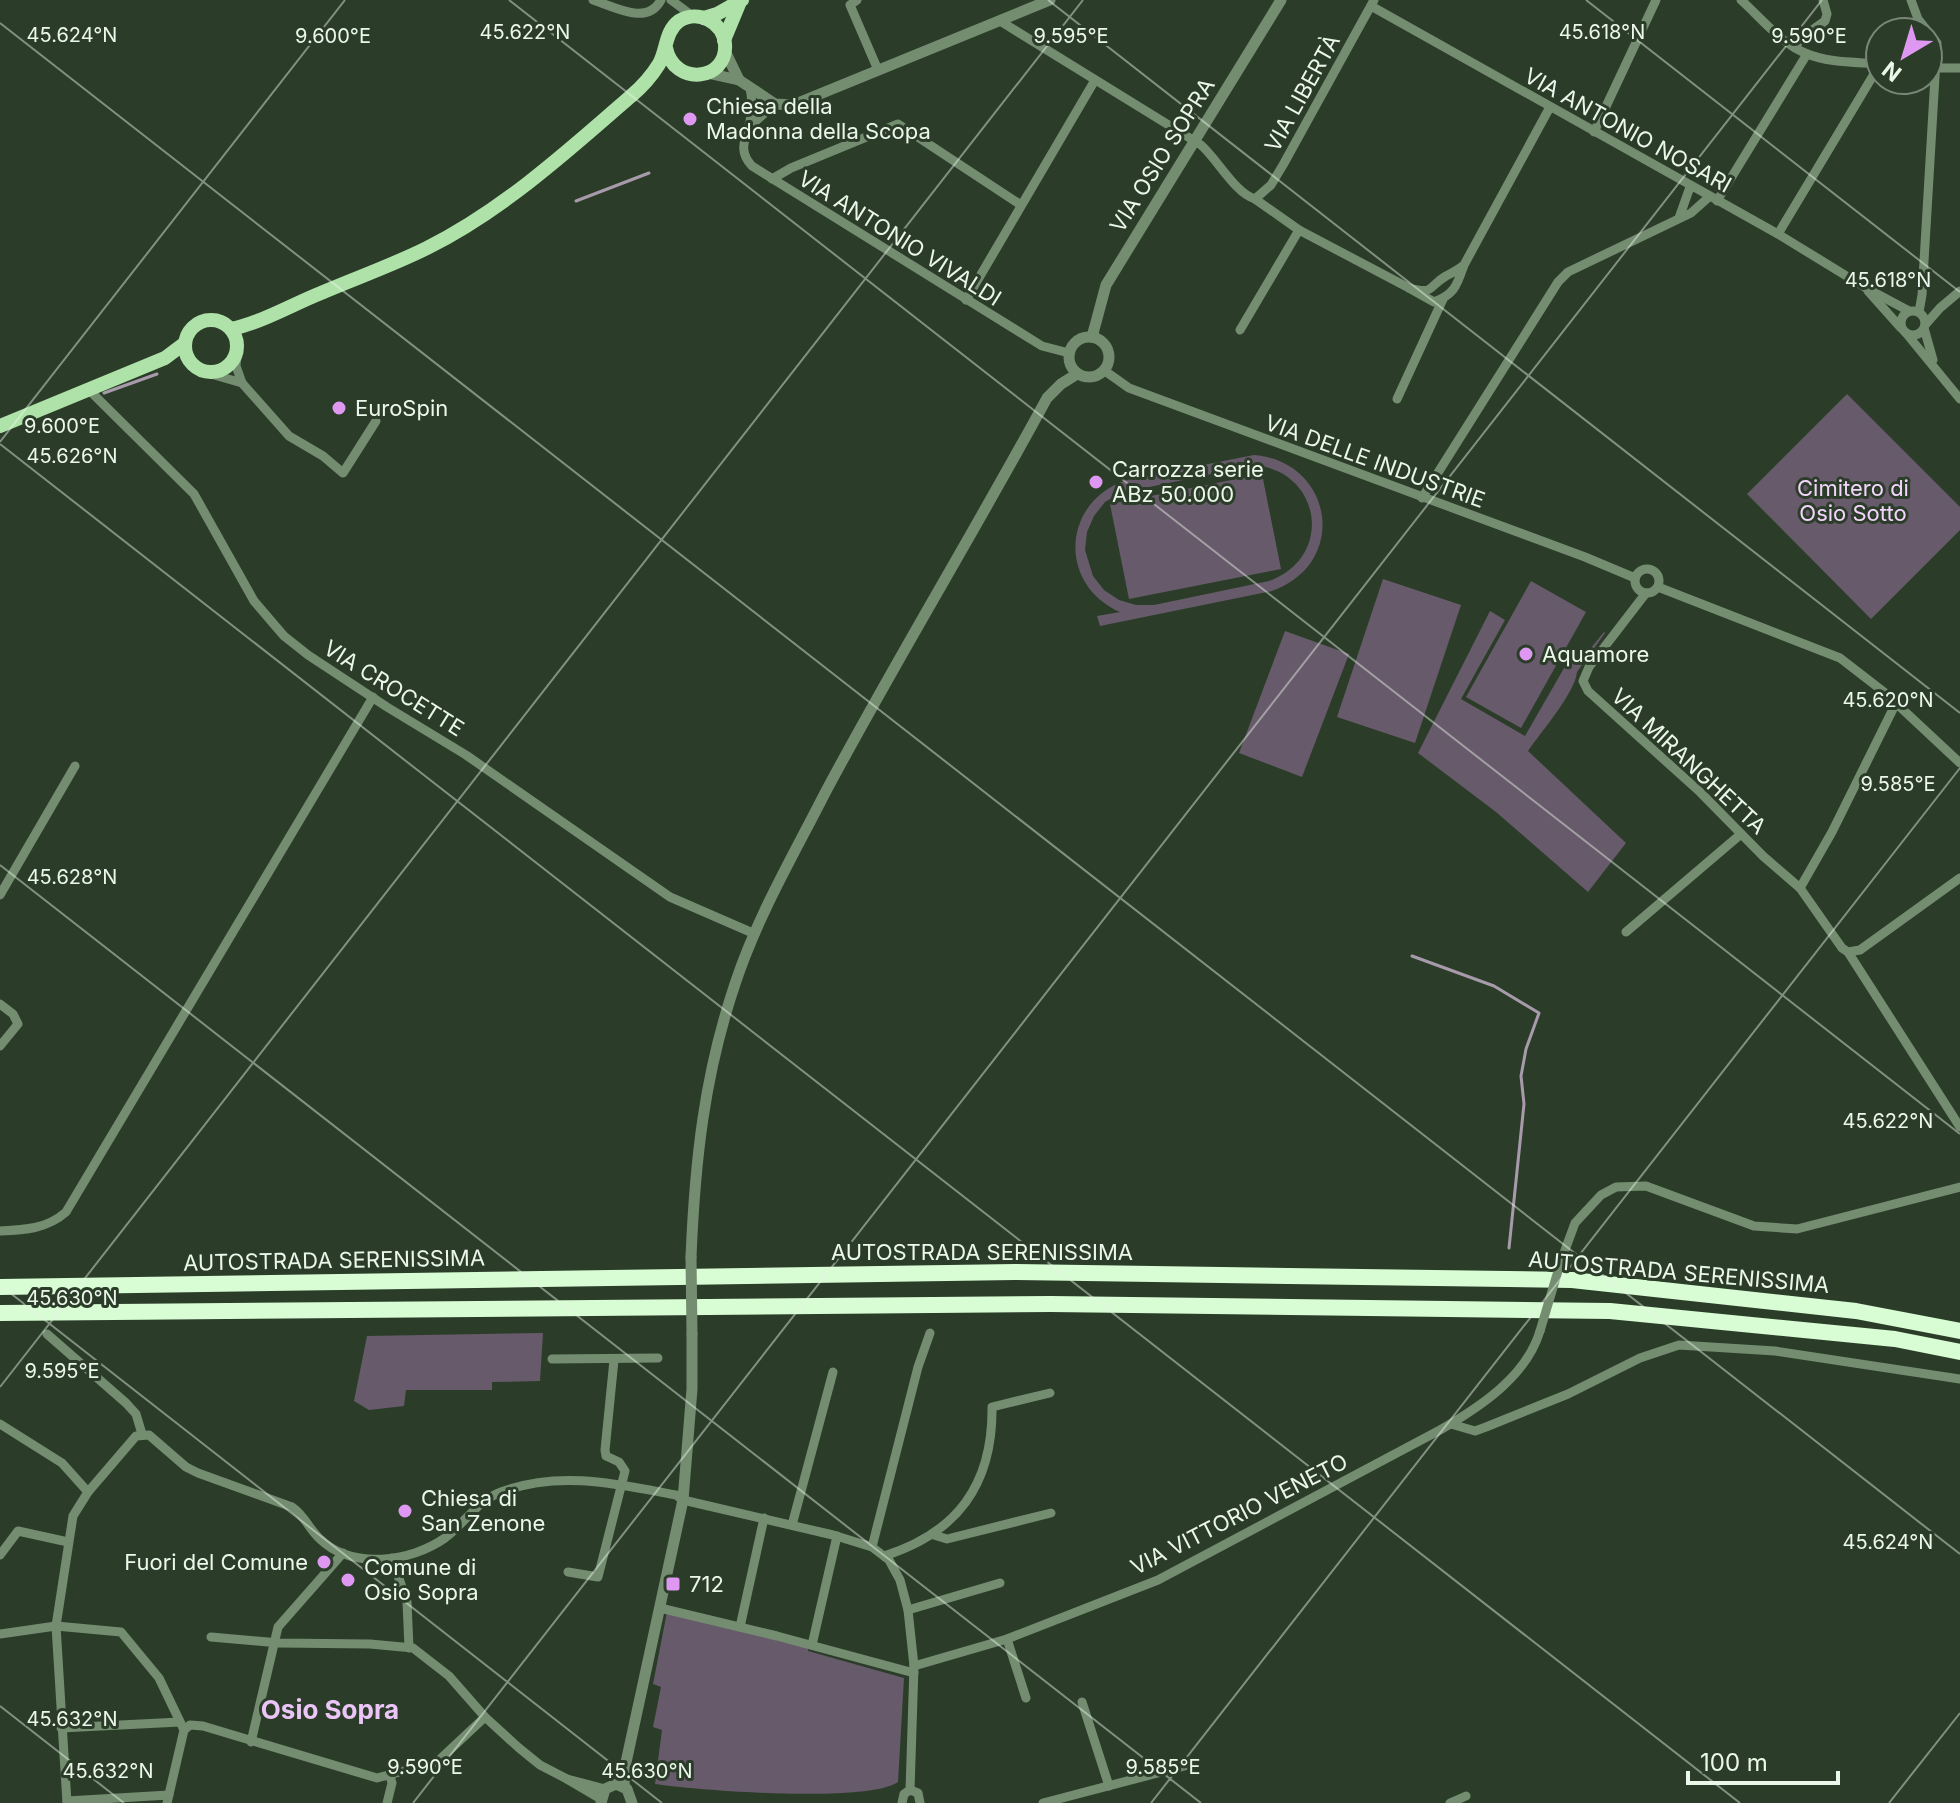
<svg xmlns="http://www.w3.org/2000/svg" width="1960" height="1803" viewBox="0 0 1960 1803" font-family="Inter,sans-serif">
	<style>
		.green { fill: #675a6a; fill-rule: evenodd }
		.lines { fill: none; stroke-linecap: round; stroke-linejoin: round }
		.stream { stroke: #a79bab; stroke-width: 3 }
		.minor { stroke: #748d71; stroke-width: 9 }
		.tertiary { stroke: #748d71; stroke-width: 11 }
		.primary { stroke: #afe2a9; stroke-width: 14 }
		.motorway { stroke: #d8fcd3; stroke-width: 16 }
		.minor-bridge { stroke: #748d71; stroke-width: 9 }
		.tertiary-bridge { stroke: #748d71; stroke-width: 11 }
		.ticks { fill: none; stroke: #ecf7eb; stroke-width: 2; stroke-opacity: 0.45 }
		.poi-dot { fill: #df98f1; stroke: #2b3d29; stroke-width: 3 }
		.labels { text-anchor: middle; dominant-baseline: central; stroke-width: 6; stroke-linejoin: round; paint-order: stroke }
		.street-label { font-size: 22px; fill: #ecf7eb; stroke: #2b3d29 }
		.poi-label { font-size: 22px; fill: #ecf7eb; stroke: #2b3d29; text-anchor: start }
		.park-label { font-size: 22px; fill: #f3d4fc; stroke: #2b3d29 }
		.quarter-label { font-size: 26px; font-weight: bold; fill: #ecc5f7; stroke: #2b3d29 }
		.ticks-label { font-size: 20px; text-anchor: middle; fill: #ecf7eb; stroke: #2b3d29; stroke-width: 6; stroke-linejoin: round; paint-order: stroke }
	</style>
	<rect width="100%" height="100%" fill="#2b3d29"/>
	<!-- green -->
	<g class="green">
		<polygon points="1847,394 1960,507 1960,530 1871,619 1747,494"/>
		<path d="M 1254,455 C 1334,462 1349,564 1272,591 L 1100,626 L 1097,616 L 1120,612 C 1057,584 1062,501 1127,480 ZM 1254,465 C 1322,471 1334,558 1269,581 L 1154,605 L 1136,605 L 1119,600 L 1104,590 L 1093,576 L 1085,550 L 1087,532 L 1094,516 L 1105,502 L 1121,493 Z"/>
		<polygon points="1262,474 1281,569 1129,599 1110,504"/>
		<polygon points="1383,579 1461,605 1415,743 1337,717"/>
		<polygon points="1531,581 1586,612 1521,728 1466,697"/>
		<path d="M 1490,611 L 1505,620 L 1461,699 L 1525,736 L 1571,656 L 1581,660 L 1604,632 L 1605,633 L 1577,672 C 1575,693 1541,732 1528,751 L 1626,843 L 1588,892 L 1496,812 L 1418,753 Z"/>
		<polygon points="1285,631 1349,654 1302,777 1239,753"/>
		<polygon points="543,1333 540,1381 492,1382 492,1390 406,1390 404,1406 369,1410 354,1401 367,1336"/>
		<path d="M 667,1612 L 808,1647 L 808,1651 L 904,1678 L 898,1782 C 869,1803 702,1791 655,1784 L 662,1730 L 653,1727 L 661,1687 L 653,1684 Z"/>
	</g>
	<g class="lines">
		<!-- stream -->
		<g class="stream">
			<polyline points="576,201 649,173"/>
			<polyline points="104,393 157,374"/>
			<polyline points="1412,956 1494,986 1539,1013 1526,1049 1521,1076 1524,1104 1509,1248"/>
		</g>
		<!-- minor -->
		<g class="minor">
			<path d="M 593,0 C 615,7 647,26 661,0"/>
			<polyline points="671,0 694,17"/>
			<polyline points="857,0 850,5 878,70"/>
			<path d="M 1741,0 C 1760,17 1781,43 1805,53 C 1828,63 1855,62 1880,64"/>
			<polyline points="1911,0 1918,19 1937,43 1922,295 1919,312"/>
			<polyline points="1371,6 1778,234 1866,288 1909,311"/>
			<path d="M 1000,21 L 1201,145 C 1218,160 1235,193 1255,199 L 1299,230 L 1409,288"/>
			<polyline points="1795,48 1801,38 1825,21 1827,14 1823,0"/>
			<polyline points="1928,68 1960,68"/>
			<path d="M 750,88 C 752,97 752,107 751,115 C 749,135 735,148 752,166 L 1042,346 L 1069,353"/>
			<polyline points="748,128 775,104"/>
			<polyline points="1594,132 1656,0"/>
			<polyline points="772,179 791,168 898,124 1021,205"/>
			<polyline points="1255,199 1271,185 1283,165 1374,0"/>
			<polyline points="1717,201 1807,54"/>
			<polyline points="1679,218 1690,187"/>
			<polyline points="1778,234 1880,64"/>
			<path d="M 1464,265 C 1458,270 1452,273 1446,276 C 1427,287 1435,295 1409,288 L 1434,302 C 1455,294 1457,285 1464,265 L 1550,107"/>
			<polyline points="1868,291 1901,328"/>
			<polyline points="966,300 1095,80"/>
			<circle cx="1913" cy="323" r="12"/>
			<polyline points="1925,325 1940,308 1960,291"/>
			<polyline points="1924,328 1933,360"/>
			<polyline points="1240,330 1299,230"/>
			<polyline points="1906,333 1960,399"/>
			<polyline points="237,353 236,366 242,383 289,436 323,456 343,473 376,421"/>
			<polyline points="1105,371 1129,388 1585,557 1635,578"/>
			<polyline points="204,372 242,383"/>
			<polyline points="89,390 194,494 254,601 284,636 308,655 387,707 466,755 670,897 755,934"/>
			<polyline points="1397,399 1443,299"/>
			<polyline points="1422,498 1558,282 1568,272 1691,213 1709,197"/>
			<circle cx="1647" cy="581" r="12"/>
			<polyline points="1658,587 1840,658 1884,692 1960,763"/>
			<polyline points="1646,593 1589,667 1583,681 1588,691 1700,792 1763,856 1800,888 1842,948 1848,952 1860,950 1960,878"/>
			<polyline points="1800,888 1832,832 1896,703"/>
			<polyline points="0,895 75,766"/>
			<polyline points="1626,932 1741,834"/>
			<polyline points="1848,952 1960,1127"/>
			<polyline points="0,1004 13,1014 18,1024 0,1046"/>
			<path d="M 0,1231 C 24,1230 47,1229 66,1212 L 373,697"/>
			<polyline points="1561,1261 1575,1223 1601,1195 1616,1187 1646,1186 1754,1226 1797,1229 1960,1187"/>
			<polyline points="47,1334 126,1403 136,1414 142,1434"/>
			<polyline points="552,1359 658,1358"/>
			<polyline points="0,1424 62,1463 88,1492 73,1516 56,1626 67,1803"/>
			<polyline points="1451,1424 1475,1431 1486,1427 1568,1394 1640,1358 1679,1345 1775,1351 1960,1379"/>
			<path d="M 88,1492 L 136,1436 L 149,1435 L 186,1467 L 198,1473 L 292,1507 C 305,1516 309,1529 320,1539 C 352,1570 411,1562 445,1538 C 465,1523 477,1501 501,1492 C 559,1470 618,1484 676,1495 L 683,1500 L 833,1535 L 872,1547 L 889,1560 L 900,1580 L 908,1610 L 914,1666 L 910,1790"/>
			<polyline points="792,1525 833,1372"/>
			<polyline points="934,1535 947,1539 1051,1513"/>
			<polyline points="872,1547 918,1367 930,1333"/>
			<polyline points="0,1555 18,1531 68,1542"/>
			<path d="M 884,1556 C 957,1533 993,1485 992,1407 L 1050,1393"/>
			<polyline points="392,1558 407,1602 409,1648"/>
			<polyline points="568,1572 598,1577 625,1471 619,1462 606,1456 605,1450 614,1360"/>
			<polyline points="660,1608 777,1636 914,1673"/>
			<polyline points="908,1610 1000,1583"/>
			<polyline points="740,1627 764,1518"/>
			<polyline points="0,1634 56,1626 121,1632 159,1678 184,1730 167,1803"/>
			<polyline points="211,1637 279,1643 370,1644 413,1648 449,1676 485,1717 519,1748 540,1765 567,1779"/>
			<polyline points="1007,1639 1026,1698"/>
			<polyline points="812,1645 837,1536"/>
			<path d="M 914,1666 L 1007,1639 L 1158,1580 L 1440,1430 C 1480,1407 1526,1377 1540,1331"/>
			<polyline points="1082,1702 1109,1786"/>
			<polyline points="61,1728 180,1722"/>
			<polyline points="184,1730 190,1725 203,1726 377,1778 437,1762 485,1717"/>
			<polyline points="251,1742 278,1627 343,1553"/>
			<polyline points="910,1790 918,1793 920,1803"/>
			<polyline points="601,1799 567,1779 605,1789"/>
			<polyline points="67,1801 169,1795"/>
			<polyline points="387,1803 392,1783 390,1776"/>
			<polyline points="902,1803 904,1794 910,1790"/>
			<polyline points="1043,1803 1192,1764"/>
			<polyline points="1450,1803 1466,1796"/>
		</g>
		<!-- tertiary -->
		<g class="tertiary">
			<polyline points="724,49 739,80"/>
			<polyline points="707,73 739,80 775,104 793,105 1050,0"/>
			<circle cx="1089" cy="357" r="20"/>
			<polyline points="1092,337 1106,285 1281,0"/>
			<path d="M 691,1257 C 695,1161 704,1076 735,984 C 757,917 793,856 825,793 C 896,660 975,531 1047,398 L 1061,384 L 1077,374"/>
			<polyline points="624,1786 625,1767 683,1500 692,1389 692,1334"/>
			<polyline points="601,1803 605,1789 616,1784 627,1789 632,1803"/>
		</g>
		<!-- primary -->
		<g class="primary">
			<polyline points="704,18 717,14 742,0"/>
			<polyline points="724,40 739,4"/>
			<circle cx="211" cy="346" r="26"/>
			<path d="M 231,329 C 263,322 291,305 321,293 C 356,278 393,265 427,248 C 503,210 568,151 631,96 C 643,86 651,77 659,64 C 667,50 665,31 679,21 C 698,9 723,22 725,44 C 728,81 674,87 666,48"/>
			<polyline points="0,426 165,358 185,343"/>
		</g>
		<!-- motorway -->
		<g class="motorway">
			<polyline points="0,1287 1015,1272 1572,1280 1856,1311 1960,1331"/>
			<polyline points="0,1313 1051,1304 1610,1311 1895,1339 1960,1352"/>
		</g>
		<!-- minor-bridge -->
		<polyline class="minor-bridge" points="1540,1331 1561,1261"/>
		<!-- tertiary-bridge -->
		<polyline class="tertiary-bridge" points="691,1257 692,1334"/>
	</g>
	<!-- ticks -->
	<path class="ticks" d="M 509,0 L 1960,1134M 1048,0 L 1960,713M 1586,0 L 1960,292M 0,23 L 1960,1554M 0,442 L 345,0M 0,444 L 1740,1803M 0,865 L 1201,1803M 0,1285 L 662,1803M 0,1387 L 1083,0M 0,1706 L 124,1803M 413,1803 L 1822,0M 1151,1803 L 1960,768M 1889,1803 L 1960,1713"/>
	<!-- markers -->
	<g class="poi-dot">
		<circle cx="690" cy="119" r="8"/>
		<circle cx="339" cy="408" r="8"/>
		<circle cx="1096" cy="482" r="8"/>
		<circle cx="1526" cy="654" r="8"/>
		<circle cx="405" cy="1511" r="8"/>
		<circle cx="324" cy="1562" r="8"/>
		<circle cx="348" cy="1580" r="8"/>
		<rect x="665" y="1576" width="16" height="16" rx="4"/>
	</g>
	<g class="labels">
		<!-- street labels -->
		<g class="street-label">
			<text transform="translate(1302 93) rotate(-61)">VIA LIBERTÀ</text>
			<text transform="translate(1628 130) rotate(29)">VIA ANTONIO NOSARI</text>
			<text transform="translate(1162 155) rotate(-58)">VIA OSIO SOPRA</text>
			<text transform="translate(900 238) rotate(32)">VIA ANTONIO VIVALDI</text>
			<text transform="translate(1375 461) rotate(20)">VIA DELLE INDUSTRIE</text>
			<text transform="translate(394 688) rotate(32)">VIA CROCETTE</text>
			<text transform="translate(1689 761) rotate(43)">VIA MIRANGHETTA</text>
			<text x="982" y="1252">AUTOSTRADA SERENISSIMA</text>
			<text transform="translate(334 1260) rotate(-1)">AUTOSTRADA SERENISSIMA</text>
			<text transform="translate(1679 1272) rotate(5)">AUTOSTRADA SERENISSIMA</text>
			<text transform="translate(1239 1514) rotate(-27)">VIA VITTORIO VENETO</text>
		</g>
		<!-- poi labels -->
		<g class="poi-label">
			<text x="706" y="106">Chiesa della<tspan x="706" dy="25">Madonna della Scopa</tspan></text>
			<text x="355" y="408">EuroSpin</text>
			<text x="1112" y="469">Carrozza serie<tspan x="1112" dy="25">ABz 50.000</tspan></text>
			<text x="1542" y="654">Aquamore</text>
			<text x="421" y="1498">Chiesa di<tspan x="421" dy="25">San Zenone</tspan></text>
			<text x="308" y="1562" text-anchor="end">Fuori del Comune</text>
			<text x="364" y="1567">Comune di<tspan x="364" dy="25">Osio Sopra</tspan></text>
			<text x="689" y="1584">712</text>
		</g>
		<!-- park labels -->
		<g class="park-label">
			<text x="1853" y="488">Cimitero di<tspan x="1853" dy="25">Osio Sotto</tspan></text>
		</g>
		<!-- quarter labels -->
		<g class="quarter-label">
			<text x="330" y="1709">Osio Sopra</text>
		</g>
	</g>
	<g class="ticks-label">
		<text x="525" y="39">45.622°N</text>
		<text x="1602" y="39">45.618°N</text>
		<text x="72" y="42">45.624°N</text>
		<text x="1071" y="43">9.595°E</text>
		<text x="333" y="43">9.600°E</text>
		<text x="1809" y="43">9.590°E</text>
		<text x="1888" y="287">45.618°N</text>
		<text x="62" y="433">9.600°E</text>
		<text x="72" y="463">45.626°N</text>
		<text x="1888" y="707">45.620°N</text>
		<text x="1898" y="791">9.585°E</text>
		<text x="72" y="884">45.628°N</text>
		<text x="1888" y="1128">45.622°N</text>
		<text x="72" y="1305">45.630°N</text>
		<text x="62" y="1378">9.595°E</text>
		<text x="1888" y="1549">45.624°N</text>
		<text x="72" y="1726">45.632°N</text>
		<text x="425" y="1774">9.590°E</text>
		<text x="1163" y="1774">9.585°E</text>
		<text x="108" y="1778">45.632°N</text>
		<text x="647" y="1778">45.630°N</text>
	</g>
	<!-- north arrow -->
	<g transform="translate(1904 56) rotate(218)"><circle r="38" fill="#2b3d29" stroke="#788777" stroke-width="2"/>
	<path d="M0-6L14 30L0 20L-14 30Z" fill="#df98f1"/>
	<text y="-12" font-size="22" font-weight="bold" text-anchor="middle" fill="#ecf7eb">N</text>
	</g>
	<!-- scale -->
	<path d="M1688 1771v12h150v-12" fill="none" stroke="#ecf7eb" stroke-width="4"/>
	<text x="1700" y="1771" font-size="24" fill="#ecf7eb" stroke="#2b3d29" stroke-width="6" paint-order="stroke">100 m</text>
</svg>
